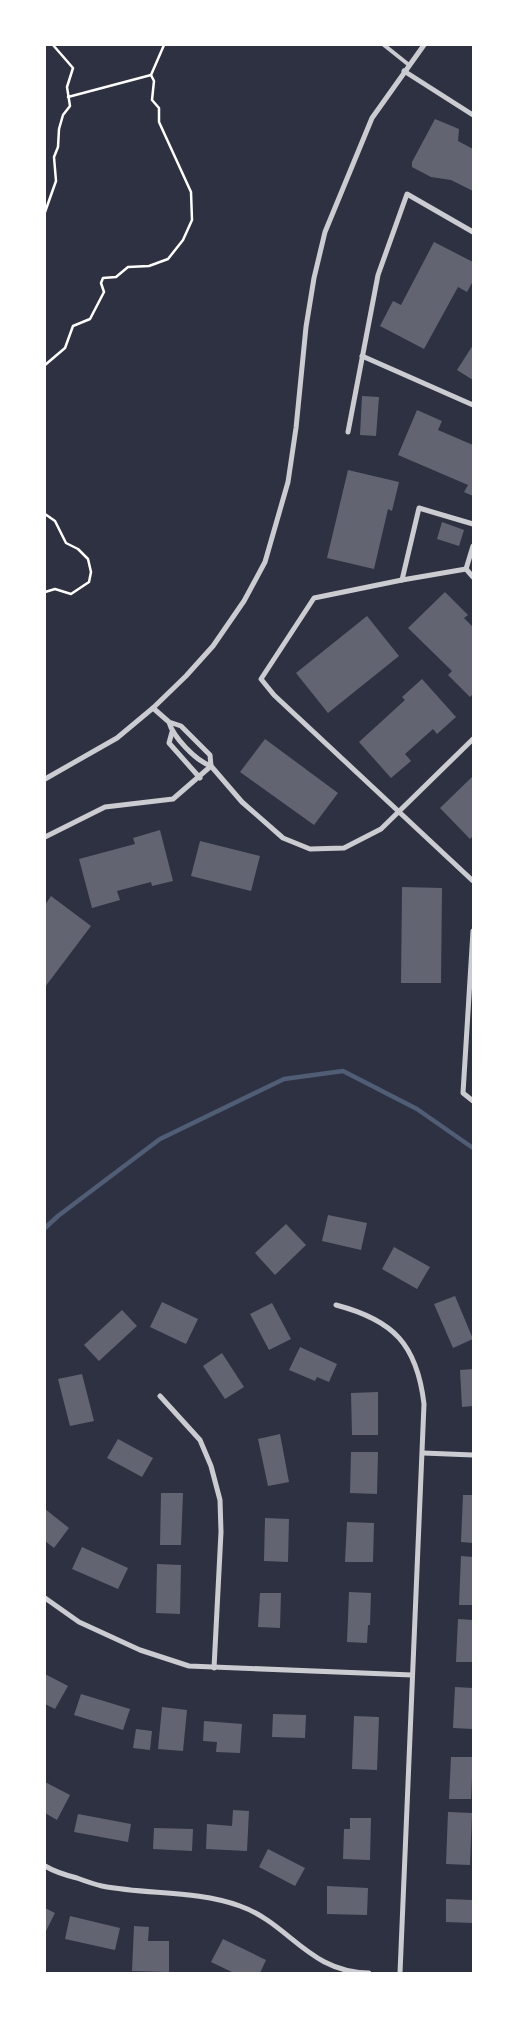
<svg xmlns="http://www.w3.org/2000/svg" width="518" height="2018" viewBox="0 0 518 2018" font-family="'Space Grotesk',sans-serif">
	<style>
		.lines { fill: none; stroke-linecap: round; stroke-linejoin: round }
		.stream { stroke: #4f5d75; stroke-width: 4.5 }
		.building { fill: #626471 }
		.path { stroke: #fff; stroke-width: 2.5 }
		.service { stroke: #caccd0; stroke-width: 4 }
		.minor { stroke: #caccd0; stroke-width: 5 }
	</style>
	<rect width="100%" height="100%" fill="#2d3142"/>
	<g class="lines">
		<!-- stream -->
		<polyline class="stream" points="45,1228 58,1216 160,1139 284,1079 343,1071 417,1109 473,1148"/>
	</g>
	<!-- building -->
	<g class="building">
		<polygon points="435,119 459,129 458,141 473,149 473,191 451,180 431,177 412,167 412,162"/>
		<polygon points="434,242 473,262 473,281 467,292 458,287 424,349 380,326 393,301 401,305"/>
		<polygon points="473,345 473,380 457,370"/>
		<polygon points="362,396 379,397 376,436 360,435"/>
		<polygon points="417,410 442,421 438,430 473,445 473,496 464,492 468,485 398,455"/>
		<polygon points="348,470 399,482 392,511 388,509 374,569 327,558"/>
		<polygon points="442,522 464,530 459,546 437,539"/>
		<polygon points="445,592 468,615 464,618 473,627 473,694 470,697 448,675 452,671 408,628"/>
		<polygon points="367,616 399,656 328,713 296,673"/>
		<polygon points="422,679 456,717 437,734 433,729 405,754 411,761 391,778 359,742 405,700 402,697"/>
		<polygon points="265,739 338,793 314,825 240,772"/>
		<polygon points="473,776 473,836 470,839 440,808"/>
		<polygon points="160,830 173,881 152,886 151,882 117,891 120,900 92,908 79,859 135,844 133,838"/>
		<polygon points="200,841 260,856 251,891 191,876"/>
		<polygon points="402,887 442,888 441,983 401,983"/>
		<polygon points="51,896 91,926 45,987 45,905"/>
		<polygon points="328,1215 367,1223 361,1250 322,1241"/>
		<polygon points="286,1224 306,1245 275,1275 255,1253"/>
		<polygon points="394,1247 430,1267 417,1289 382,1269"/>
		<polygon points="455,1296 473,1339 453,1348 434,1304"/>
		<polygon points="162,1302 198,1319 186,1344 150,1327"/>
		<polygon points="272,1303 291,1339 269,1350 250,1314"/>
		<polygon points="122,1310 137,1326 99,1361 84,1345"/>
		<polygon points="300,1347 337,1364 329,1382 317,1377 315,1381 289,1370"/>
		<polygon points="222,1353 244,1387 225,1399 203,1366"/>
		<polygon points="473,1369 473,1406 462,1407 460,1370"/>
		<polygon points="82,1374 94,1421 70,1426 58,1379"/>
		<polygon points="378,1392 378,1435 352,1435 351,1393"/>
		<polygon points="280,1434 289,1482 268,1486 258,1439"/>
		<polygon points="118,1439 153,1458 142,1477 107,1458"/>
		<polygon points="351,1452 378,1452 377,1494 350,1493"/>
		<polygon points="161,1493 183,1493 181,1545 160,1545"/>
		<polygon points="463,1495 473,1495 473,1543 461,1542"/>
		<polygon points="45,1509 69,1528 54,1548 45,1541"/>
		<polygon points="265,1518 289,1519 288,1562 264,1561"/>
		<polygon points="347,1522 374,1523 373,1562 345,1562"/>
		<polygon points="82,1547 128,1568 118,1589 72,1569"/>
		<polygon points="461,1556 473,1557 473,1605 459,1605"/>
		<polygon points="157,1564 181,1565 180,1614 156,1613"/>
		<polygon points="349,1592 371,1593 370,1625 368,1625 367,1643 347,1642"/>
		<polygon points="260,1593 281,1593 280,1628 258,1627"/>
		<polygon points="458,1619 473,1620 473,1662 456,1662"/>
		<polygon points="45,1674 68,1686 55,1709 45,1704"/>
		<polygon points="455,1687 473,1688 473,1729 453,1728"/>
		<polygon points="81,1694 130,1709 123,1730 74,1715"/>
		<polygon points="162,1707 187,1710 183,1751 158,1749"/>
		<polygon points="273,1714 306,1715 305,1738 272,1737"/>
		<polygon points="354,1716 379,1717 377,1770 352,1769"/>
		<polygon points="204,1721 242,1724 240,1753 216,1752 217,1742 203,1741"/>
		<polygon points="136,1729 152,1731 150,1750 133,1748"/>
		<polygon points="451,1757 473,1757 471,1799 449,1799"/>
		<polygon points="45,1782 70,1795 57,1820 45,1813"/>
		<polygon points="233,1810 249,1811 247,1851 206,1849 207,1824 232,1826"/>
		<polygon points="448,1812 472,1813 470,1865 446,1864"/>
		<polygon points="78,1814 131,1824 128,1842 74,1832"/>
		<polygon points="350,1818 371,1818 370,1860 343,1859 344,1829 350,1829"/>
		<polygon points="154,1828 193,1829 192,1851 153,1849"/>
		<polygon points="268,1849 305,1868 295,1886 259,1867"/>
		<polygon points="327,1886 368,1888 367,1915 327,1914"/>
		<polygon points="446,1899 473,1900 473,1923 446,1922"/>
		<polygon points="45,1908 55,1913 45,1933"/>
		<polygon points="70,1916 120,1928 115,1950 65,1939"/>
		<polygon points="134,1926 149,1927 148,1941 169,1941 169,1972 132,1971"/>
		<polygon points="223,1939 266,1960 260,1973 234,1973 211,1962"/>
	</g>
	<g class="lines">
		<!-- path -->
		<g class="path">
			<polyline points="68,97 151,75"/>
			<polyline points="45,212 56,181 54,157 58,147 59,129 63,115 70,106 67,87 73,68 53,45"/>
			<polyline points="45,365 65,348 73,326 90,319 104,292 101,283 103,278 116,277 128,267 149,266 168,259 183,240 192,220 191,192 159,122 159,108 152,100 154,81 151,75 164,45"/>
			<polyline points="45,514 55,521 66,543 78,549 88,559 91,572 89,582 71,594 55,589 45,592"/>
		</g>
		<!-- service -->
		<polyline class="service" points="384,45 409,65"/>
		<!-- minor -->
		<g class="minor">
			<polyline points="404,71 473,115"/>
			<polyline points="362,356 473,405"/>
			<polyline points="348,432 378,275 407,194 473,232"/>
			<polyline points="466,569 402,580 314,598 261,679 274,695 473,881"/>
			<polyline points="466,569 473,546"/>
			<polyline points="466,569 473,577"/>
			<polyline points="402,580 419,508 473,524"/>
			<path d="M 153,708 L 169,722 L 181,726 L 210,755 L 211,766 C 196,761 173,737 169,722"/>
			<polyline points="172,732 169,743 200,778"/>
			<polyline points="45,779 117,738 153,708 186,676 213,646 244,601 265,562 288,482 296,428 306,327 314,278 325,232 372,118 424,45"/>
			<polyline points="45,837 105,807 173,799 211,766 242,802 283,838 310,849 344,848 381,829 473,739"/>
			<polyline points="473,931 463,1093 473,1101"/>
			<path d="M 336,1305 C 393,1320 417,1344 424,1404 L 400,1973"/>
			<polyline points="160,1396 200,1440 211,1466 220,1500 221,1532 214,1668"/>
			<polyline points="423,1453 473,1455"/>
			<polyline points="45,1598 79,1622 140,1650 189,1666 412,1675"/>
			<path d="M 45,1866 C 55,1872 65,1875 77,1878 C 85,1881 93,1884 102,1886 C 148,1895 195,1890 240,1906 C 290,1924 308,1972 369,1973"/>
		</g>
	</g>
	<!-- border -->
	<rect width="518" height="2018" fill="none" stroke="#ffffff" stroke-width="92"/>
</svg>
